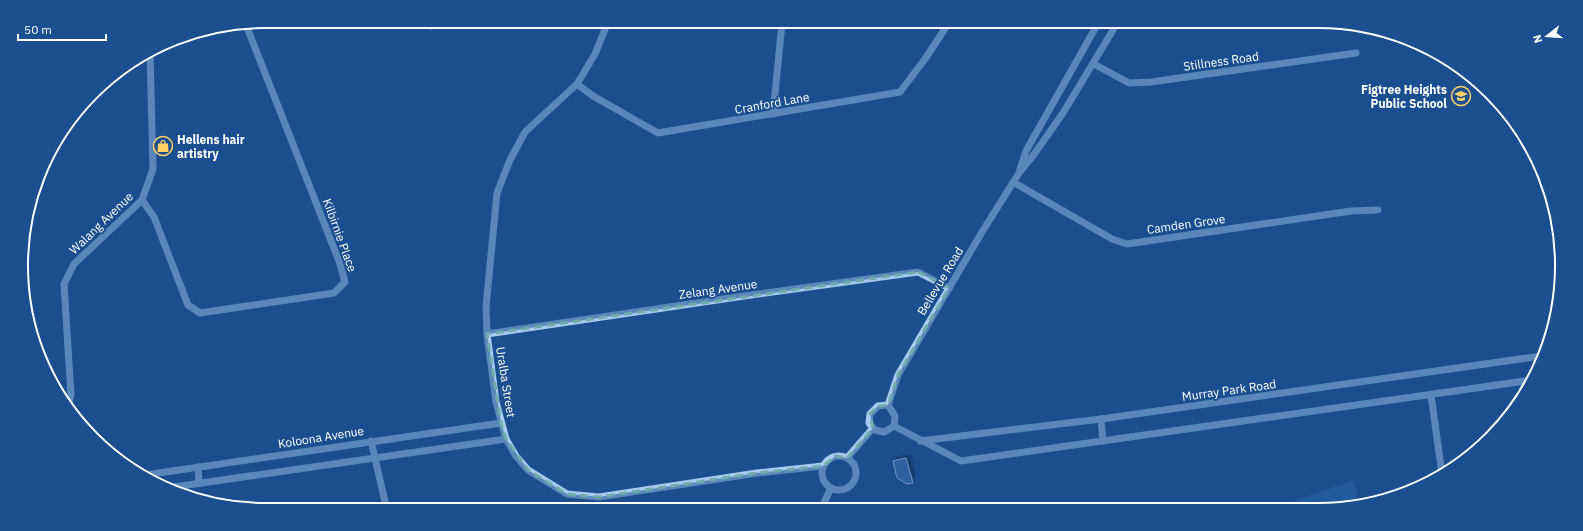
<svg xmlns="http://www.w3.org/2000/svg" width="1583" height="531" viewBox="0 0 1583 531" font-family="'IBM Plex Sans',sans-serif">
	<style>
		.green { fill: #2e69ad }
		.building { fill: #4478b7; stroke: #cfe3fa; filter: url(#shadow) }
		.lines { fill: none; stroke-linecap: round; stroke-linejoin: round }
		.minor { stroke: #a9c9ee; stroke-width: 7 }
		.marked { fill: none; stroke: #6fada8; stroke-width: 3; stroke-dasharray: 8 5; stroke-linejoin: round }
		.labels { text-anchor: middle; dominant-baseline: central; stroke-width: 4; stroke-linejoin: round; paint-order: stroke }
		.street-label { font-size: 12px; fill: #fff; stroke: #1b4f8f }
		.poi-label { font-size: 12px; font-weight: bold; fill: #fff; stroke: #1b4f8f; text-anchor: end }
		.rim { fill: none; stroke: #fff; stroke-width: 2 }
	</style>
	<defs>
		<filter id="shadow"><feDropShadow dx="3.5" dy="-3.5" stdDeviation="2" flood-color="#0009"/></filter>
	</defs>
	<rect width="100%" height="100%" fill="#1b4f8f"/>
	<!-- green -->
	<polygon class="green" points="1354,480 1359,505 1350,508 1275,508"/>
	<!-- building -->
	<polygon class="building" points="906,458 913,483 907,484 897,478 893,461"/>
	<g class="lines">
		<!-- minor -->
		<g class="minor">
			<polyline points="429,22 431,26"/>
			<polyline points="608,22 595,54 577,84 525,132 510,160 497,193 486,307 487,334 496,402 506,439 516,456 528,470 567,494 599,497 757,473 823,466"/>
			<polyline points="1094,64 1129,83 1151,82 1356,53"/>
			<polyline points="577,84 593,96 658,133 900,92 925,59 948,24"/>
			<polyline points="773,114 782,23"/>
			<polyline points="1020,169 1026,151 1097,25"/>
			<polyline points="1013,182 1112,239 1127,244 1351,211 1378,210"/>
			<polyline points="142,200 154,217 188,305 200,313 334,293 345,282 339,261 246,25"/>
			<polyline points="487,334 744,296 918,272 949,288"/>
			<polyline points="1431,395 1442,474"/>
			<polyline points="888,405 898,375 982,232 1019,173 1035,153 1063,113 1116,25"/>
			<polygon points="888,405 895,416 894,426 884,432 875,430 869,423 870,414 878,406"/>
			<polyline points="68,407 71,395 64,284 74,264 142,200 153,169 150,53"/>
			<polyline points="1101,419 1103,441"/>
			<polyline points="894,426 961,461 1532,380"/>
			<polyline points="371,441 386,506"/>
			<polyline points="920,441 1101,419 1541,356"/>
			<circle cx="839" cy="473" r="17"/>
			<polyline points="847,458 873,428"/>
			<polyline points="198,467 199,483"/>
			<polyline points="145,475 501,423"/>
			<polyline points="174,487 506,439"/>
			<polyline points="822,507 831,488"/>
		</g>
	</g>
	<!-- marked area -->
	<path d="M0 0H1583V531H0ZM 918,272 L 949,288 L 898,375 L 888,405 L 878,406 L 870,414 L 873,428 L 847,458 L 836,456 L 823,466 L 757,473 L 599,497 L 567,494 L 528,470 L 506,439 L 501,423 L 487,334 Z" fill="#1b4f8f" fill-opacity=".55" fill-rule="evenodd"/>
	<path class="marked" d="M 918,272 L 949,288 L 898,375 L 888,405 L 878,406 L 870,414 L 873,428 L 847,458 L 836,456 L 823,466 L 757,473 L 599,497 L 567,494 L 528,470 L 506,439 L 501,423 L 487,334 Z"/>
	<!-- icons -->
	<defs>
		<g id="school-ring" transform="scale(1)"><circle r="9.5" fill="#1b4f8f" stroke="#ffd166" stroke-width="1.5"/><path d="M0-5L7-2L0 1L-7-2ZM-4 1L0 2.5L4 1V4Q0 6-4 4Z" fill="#ffd166"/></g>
		<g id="shop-ring" transform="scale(1)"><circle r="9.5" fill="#1b4f8f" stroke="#ffd166" stroke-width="1.5"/><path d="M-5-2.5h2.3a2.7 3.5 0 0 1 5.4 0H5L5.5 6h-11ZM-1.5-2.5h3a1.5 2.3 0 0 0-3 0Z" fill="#ffd166"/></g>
	</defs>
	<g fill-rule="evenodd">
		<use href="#school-ring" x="1461" y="96"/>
		<use href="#shop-ring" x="163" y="146"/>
	</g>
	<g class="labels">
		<!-- street labels -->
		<g class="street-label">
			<text transform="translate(1221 61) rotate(-8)">Stillness Road</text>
			<text transform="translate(772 103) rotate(-10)">Cranford Lane</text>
			<text transform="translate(101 223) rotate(-44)">Walang Avenue</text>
			<text transform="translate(1186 224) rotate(-8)">Camden Grove</text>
			<text transform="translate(340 235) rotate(70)">Kilbirnie Place</text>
			<text transform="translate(940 281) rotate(-59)">Bellevue Road</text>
			<text transform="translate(718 289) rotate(-8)">Zelang Avenue</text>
			<text transform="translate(506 382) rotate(81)">Uralba Street</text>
			<text transform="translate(1229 390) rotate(-8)">Murray Park Road</text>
			<text transform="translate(321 437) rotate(-9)">Koloona Avenue</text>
		</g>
		<!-- poi labels -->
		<g class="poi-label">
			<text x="1447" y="89">Figtree Heights<tspan x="1447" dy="14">Public School</tspan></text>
			<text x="177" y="139" text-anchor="start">Hellens hair<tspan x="177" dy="14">artistry</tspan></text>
		</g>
	</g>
	<!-- crop -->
	<path d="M0 0H1583V531H0ZM265 28H1318A237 237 0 0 1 1555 265V266A237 237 0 0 1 1318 503H265A237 237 0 0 1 28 266V265A237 237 0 0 1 265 28Z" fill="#1b4f8f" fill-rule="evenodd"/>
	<path class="rim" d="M265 28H1318A237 237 0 0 1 1555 265V266A237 237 0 0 1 1318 503H265A237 237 0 0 1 28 266V265A237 237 0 0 1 265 28Z"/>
	<!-- north arrow -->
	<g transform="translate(1547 36) rotate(253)" stroke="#1b4f8f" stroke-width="3" paint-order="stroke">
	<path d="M0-3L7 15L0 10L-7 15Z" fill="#ffffff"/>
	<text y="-6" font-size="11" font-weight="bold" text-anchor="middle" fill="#ffffff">N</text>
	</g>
	<!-- scale -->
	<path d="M18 34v6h88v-6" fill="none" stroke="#ffffff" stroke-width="2"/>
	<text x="24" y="34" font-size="12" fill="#ffffff" stroke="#1b4f8f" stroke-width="3" paint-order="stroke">50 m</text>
</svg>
